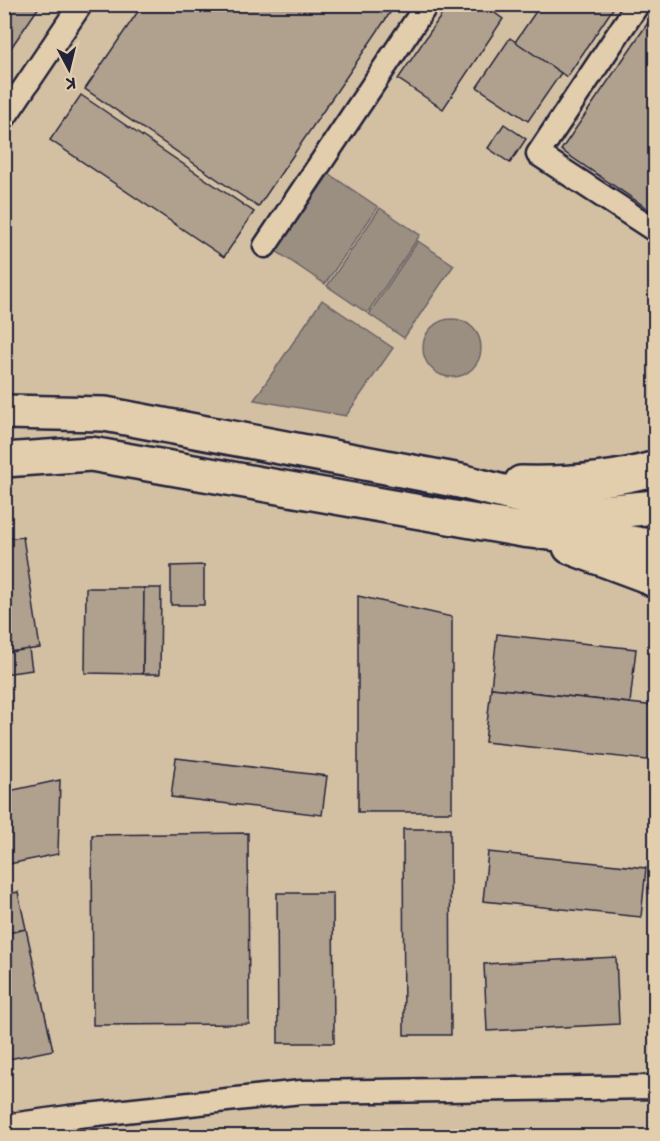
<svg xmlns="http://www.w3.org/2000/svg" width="660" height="1141" viewBox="0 0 660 1141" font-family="Mali,sans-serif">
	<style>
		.built { fill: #d3c0a3 }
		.water { fill: #9b8f82; stroke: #6b6366; stroke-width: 1.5 }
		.building { fill: #b0a08e; stroke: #22223b; stroke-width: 1.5 }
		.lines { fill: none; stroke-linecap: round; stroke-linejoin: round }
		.minor-casing { stroke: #22223b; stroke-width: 27 }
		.primary-casing { stroke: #22223b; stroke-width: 38 }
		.minor { stroke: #e2cdac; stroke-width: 22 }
		.primary { stroke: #e2cdac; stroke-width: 33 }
	</style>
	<rect width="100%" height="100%" fill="#e2cdac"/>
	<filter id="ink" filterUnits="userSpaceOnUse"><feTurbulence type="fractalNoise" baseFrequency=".0167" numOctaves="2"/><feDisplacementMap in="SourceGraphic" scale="12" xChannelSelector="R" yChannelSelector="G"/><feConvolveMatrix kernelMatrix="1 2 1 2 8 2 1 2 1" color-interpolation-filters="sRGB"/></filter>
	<g filter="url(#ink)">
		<!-- built -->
		<polygon class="built" points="5,5 655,5 655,1136 402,1136 401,1126 318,1136 5,1136"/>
		<!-- water -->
		<g class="water">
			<polygon points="329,174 378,207 325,284 276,251"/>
			<polygon points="380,208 420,235 367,313 327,286"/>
			<polygon points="418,241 454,265 404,338 369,314"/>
			<polygon points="322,300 393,348 346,416 254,400"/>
			<circle cx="452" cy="348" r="29"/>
		</g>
		<!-- building -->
		<g class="building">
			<polygon points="4,4 41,4 4,58"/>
			<polygon points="143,4 396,4 258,207 85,89"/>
			<polygon points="449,4 482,4 503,19 443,109 398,79"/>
			<polygon points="541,4 616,4 567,77 515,42"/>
			<polygon points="656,11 656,214 561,150"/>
			<polygon points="510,38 561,73 528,121 477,87"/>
			<polygon points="81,95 254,212 224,257 50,140"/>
			<polygon points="504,124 526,139 510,163 488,148"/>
			<polygon points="23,537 40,648 4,653 4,539"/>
			<polygon points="204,565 204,605 171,605 171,566"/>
			<polygon points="86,588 144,588 143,674 85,673"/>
			<polygon points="144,588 161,588 160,674 143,674"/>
			<polygon points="358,596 452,617 452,812 358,812"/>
			<polygon points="497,634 636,649 630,703 491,688"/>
			<polygon points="29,649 32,670 4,674 4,653"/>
			<polygon points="491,688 656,706 656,761 485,742"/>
			<polygon points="176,758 327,776 322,815 171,797"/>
			<polygon points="60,780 58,854 4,865 4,792"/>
			<polygon points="403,829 450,829 451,1035 404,1035"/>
			<polygon points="248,833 249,1024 93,1025 92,835"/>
			<polygon points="488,852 646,868 641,917 483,901"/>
			<polygon points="18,892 26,929 4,934 4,895"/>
			<polygon points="277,893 333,893 334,1043 278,1043"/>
			<polygon points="26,929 53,1050 4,1060 4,934"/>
			<polygon points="616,957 619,1024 487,1031 484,964"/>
		</g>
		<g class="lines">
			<!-- minor casing -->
			<g class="minor-casing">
				<g id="minor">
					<polyline points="638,4 538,154 656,231"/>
					<polyline points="4,118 81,4"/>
					<polyline points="265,246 427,4"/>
					<polyline points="4,1126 69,1117 301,1092 656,1087"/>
				</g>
			</g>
			<!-- primary casing -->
			<g class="primary-casing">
				<g id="primary">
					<polyline points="4,412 105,414 460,481 543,502 602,512 656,507"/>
					<polyline points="4,460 91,454 523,530 614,540 643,545 656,550"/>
					<path d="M 521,483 C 566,484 612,481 656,468"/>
					<polyline points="570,547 645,575 656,581"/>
				</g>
			</g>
			<!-- minor -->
			<use href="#minor" class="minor"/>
			<!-- primary -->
			<use href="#primary" class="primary"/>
		</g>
	</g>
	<!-- margin -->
	<rect width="660" height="1141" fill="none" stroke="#e2cdac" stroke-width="24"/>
	<rect x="12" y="12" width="636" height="1117" fill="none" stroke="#22223b" stroke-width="2" filter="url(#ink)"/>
	<!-- north arrow -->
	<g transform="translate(69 69) rotate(173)" stroke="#e2cdac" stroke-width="4.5" paint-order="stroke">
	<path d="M0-4.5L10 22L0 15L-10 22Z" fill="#22223b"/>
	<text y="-9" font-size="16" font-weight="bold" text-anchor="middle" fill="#22223b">K</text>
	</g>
</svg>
